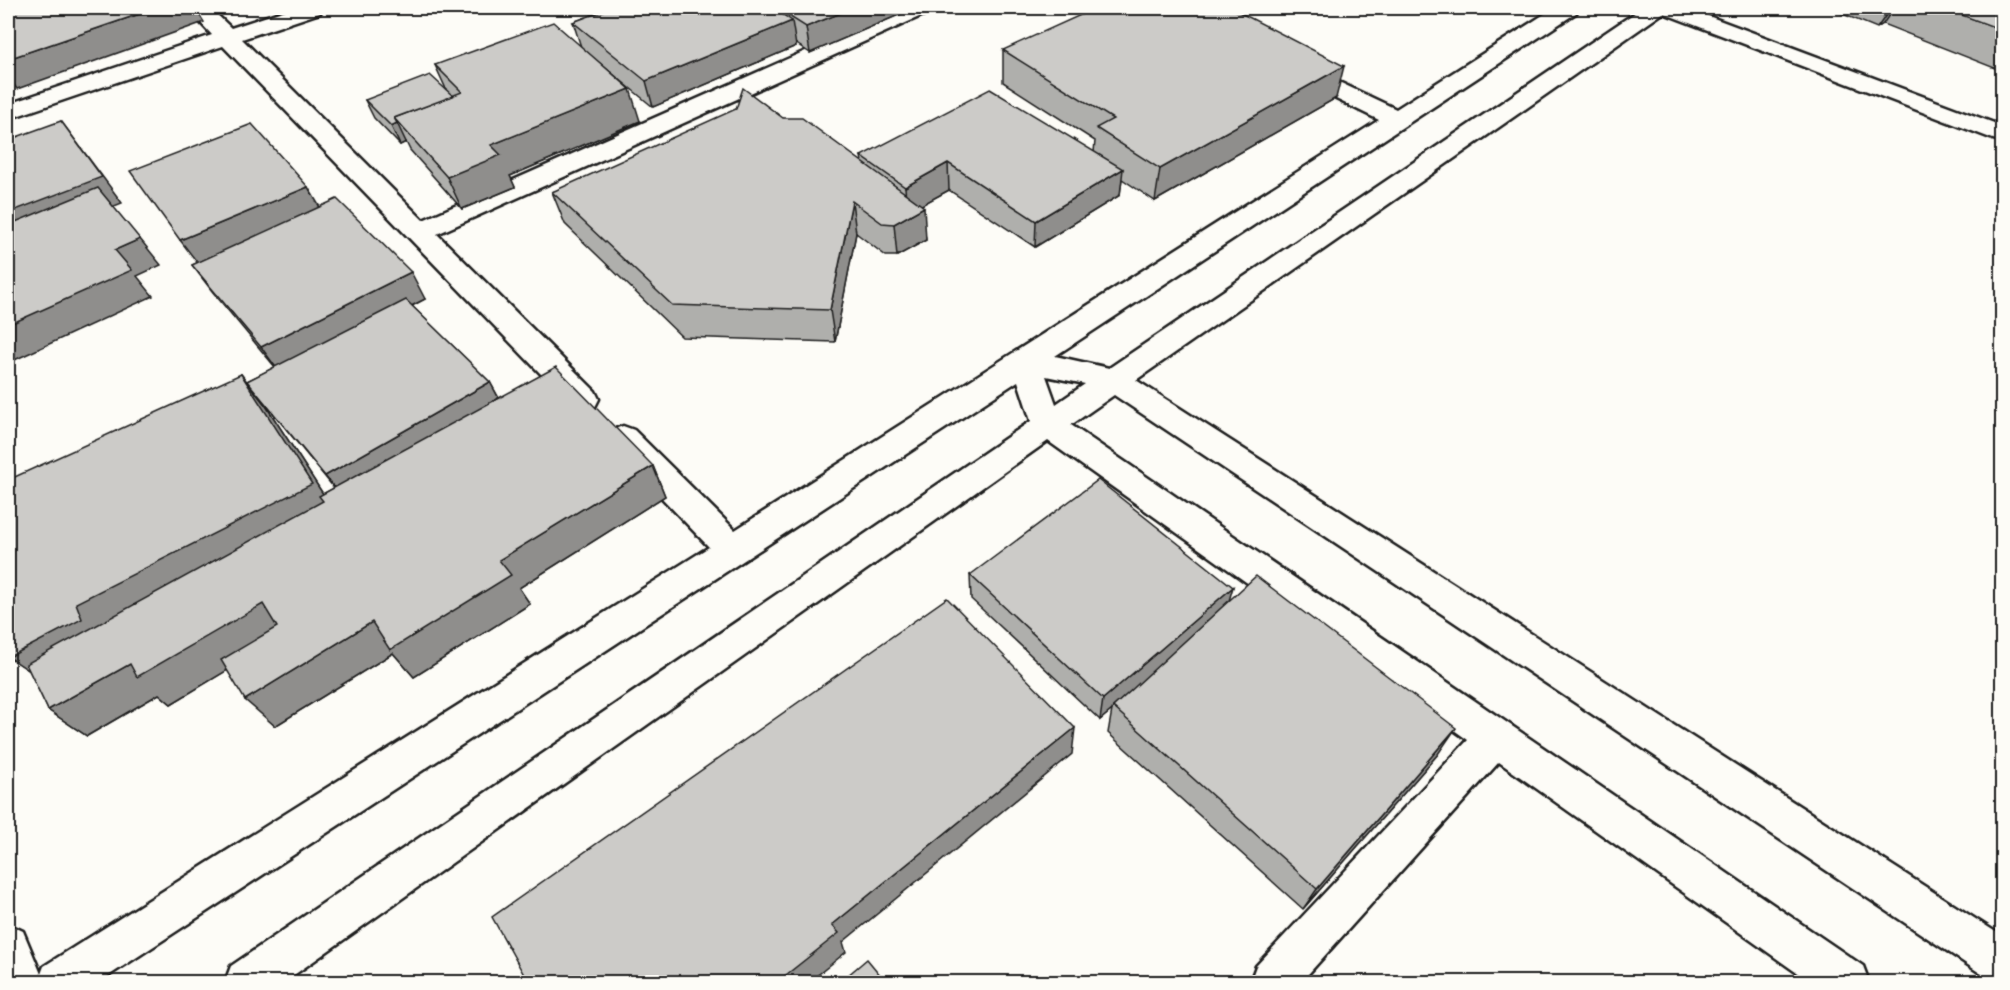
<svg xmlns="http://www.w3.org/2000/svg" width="2010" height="990" viewBox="0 0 2010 990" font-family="'Playpen Sans',sans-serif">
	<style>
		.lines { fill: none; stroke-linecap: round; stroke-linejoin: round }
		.minor-casing { stroke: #1c1c1c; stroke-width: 5 }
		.minor { fill: #fdfcf7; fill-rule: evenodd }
		.wall { fill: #afafac; stroke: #1c1c1c; stroke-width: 1.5 }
		.shaded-wall { fill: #8f8e8c; stroke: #1c1c1c; stroke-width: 1.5 }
		.building { fill: #cccbc8; stroke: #1c1c1c; stroke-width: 1.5 }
	</style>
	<rect width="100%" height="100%" fill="#fdfcf7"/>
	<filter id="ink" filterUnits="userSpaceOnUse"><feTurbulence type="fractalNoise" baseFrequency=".0167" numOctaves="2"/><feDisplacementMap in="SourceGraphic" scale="12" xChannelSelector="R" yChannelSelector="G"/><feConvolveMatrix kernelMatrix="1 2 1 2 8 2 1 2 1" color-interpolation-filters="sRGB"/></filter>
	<g filter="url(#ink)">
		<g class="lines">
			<!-- minor casing -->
			<g class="minor-casing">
				<g id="minor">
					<polygon points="187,8 210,8 231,28 292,8 322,8 320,13 242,39 423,220 903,8 931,8 928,13 437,234 595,391 599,399 595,407 584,410 573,407 223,46 8,119 8,104 212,35"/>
					<path d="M 1554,8 L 1579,8 L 1576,13 L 1055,356 L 1109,368 L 1642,8 L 1687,8 L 2002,126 L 2002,141 L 1993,139 L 1663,13 L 1136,380 L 2002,936 L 2002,982 L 1986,977 L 1114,395 L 1071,425 L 1863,966 L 1869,982 L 1810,982 L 1499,762 L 1301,982 L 1250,982 L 1256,966 L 1468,740 L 1048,441 L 284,982 L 225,982 L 231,966 L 1031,421 L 1018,381 L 99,982 L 8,982 L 8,924 L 23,931 L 41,974 L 44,966 L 709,547 L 612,446 L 607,438 L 612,430 L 623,426 L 634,430 L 735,530 L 1379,120 L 1289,76 L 1286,71 L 1289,66 L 1297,64 L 1305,66 L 1396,109 ZM 1046,376 L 1085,384 L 1056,404 Z"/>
				</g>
			</g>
			<!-- minor -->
			<use href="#minor" class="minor"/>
		</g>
		<!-- wall -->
		<g class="wall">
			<polygon points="611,8 915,8 810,53 795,43 796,46 653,107 584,50 640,121 510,176 515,187 462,209 410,150 406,142 400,145 374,118 365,100 446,89 435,65 581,47 573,22"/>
			<polygon points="1837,8 2002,8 2002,71 1883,24 1877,28 1835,11"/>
			<polygon points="1003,50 1336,98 1155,201 1122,179 1120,195 1035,247 949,190 921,205 926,240 897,256 886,256 856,233 835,342 682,337 565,224 552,192 783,118 862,162 861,156 1094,152 1095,141 1003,82"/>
			<polygon points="320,207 425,299 412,306 490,382 499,398 653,466 665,496 519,588 530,604 414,677 393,653 275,726 227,670 171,704 159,694 87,736 48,710 29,670 9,657 241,374 266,406 323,494 334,488 247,381 275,367 212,291 192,265"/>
			<polygon points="970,575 1229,600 1438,754 1303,909 1108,733 1112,710 1100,720 971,599"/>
		</g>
		<!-- shaded-wall -->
		<g class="shaded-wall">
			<polygon points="157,8 195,8 204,22 17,89 8,77 8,59"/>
			<polygon points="853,8 915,8 810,53 806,27"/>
			<polygon points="1891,8 1894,8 1883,24 1877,28"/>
			<polygon points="792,21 796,46 653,107 646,81"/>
			<polygon points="1344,66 1336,98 1155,201 1160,169"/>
			<polygon points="630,89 640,121 510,176 515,187 462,209 447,177 491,145"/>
			<polygon points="61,121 122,203 12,247 8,242 8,213"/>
			<polygon points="397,123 406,142 400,145 391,126"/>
			<polygon points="948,163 949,190 907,213 905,187"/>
			<polygon points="1123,169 1120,195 1035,247 1036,221"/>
			<polygon points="308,187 324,214 200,266 180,240"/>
			<polygon points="852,201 856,233 835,342 830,310"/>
			<polygon points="924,207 926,240 897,256 894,224"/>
			<polygon points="140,239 161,265 137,276 153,296 8,363 8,325 115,250"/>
			<polygon points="411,272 425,299 280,373 261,347"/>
			<polygon points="241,374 266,406 336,514 49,684 9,657 76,603"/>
			<polygon points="490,382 504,408 345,501 325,476"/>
			<polygon points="653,466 665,496 519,588 530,604 414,677 393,653 275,726 245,700 372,622 499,560"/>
			<polygon points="1233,587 1226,611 1113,707 1112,710 1100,720 1103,699"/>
			<polygon points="263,604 291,632 171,704 159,694 87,736 48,710 130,664"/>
			<polygon points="1075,728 1072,754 843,942 846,952 809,982 777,982 832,925"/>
			<polygon points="1456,728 1438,754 1303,909 1317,889"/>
		</g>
		<!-- building -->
		<g class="building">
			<polygon points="8,8 157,8 8,59"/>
			<polygon points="611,8 773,8 792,21 646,81 573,22"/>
			<polygon points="776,8 853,8 806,27"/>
			<polygon points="1096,8 1231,8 1344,66 1160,169 1096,128 1113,119 1003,50"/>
			<polygon points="1943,8 2002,8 2002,30"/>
			<polygon points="553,22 630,89 491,145 501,155 447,177 394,118 462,92 435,65"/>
			<polygon points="430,75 453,96 394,118 397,123 391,126 365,100"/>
			<polygon points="743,88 783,118 802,118 924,207 894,224 882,223 852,201 830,310 672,305 552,192 736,109"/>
			<polygon points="990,89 1123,169 1036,221 948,163 905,187 861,156"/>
			<polygon points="61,121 102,177 8,213 8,140"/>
			<polygon points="252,124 308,187 180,240 130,171"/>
			<polygon points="98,188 140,239 115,250 132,270 8,325 8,225"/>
			<polygon points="337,199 411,272 261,347 192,265"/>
			<polygon points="406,300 490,382 325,476 247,381"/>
			<polygon points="556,367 653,466 499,560 511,575 390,650 372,622 245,700 221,660 277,627 263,604 137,677 130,664 48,710 26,664 323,501 319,496"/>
			<polygon points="241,374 312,484 76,603 82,619 9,657 8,651 8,480"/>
			<polygon points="1098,480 1233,587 1103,699 970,575"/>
			<polygon points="1256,576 1456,728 1317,889 1113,707"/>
			<polygon points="947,598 1075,728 832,925 839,933 777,982 528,982 492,917"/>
			<polygon points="867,959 886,982 840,982"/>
		</g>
	</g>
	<!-- margin -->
	<rect width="2010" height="990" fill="none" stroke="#fdfcf7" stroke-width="30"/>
	<rect x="15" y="15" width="1980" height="960" fill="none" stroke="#1c1c1c" stroke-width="2" filter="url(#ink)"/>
</svg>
